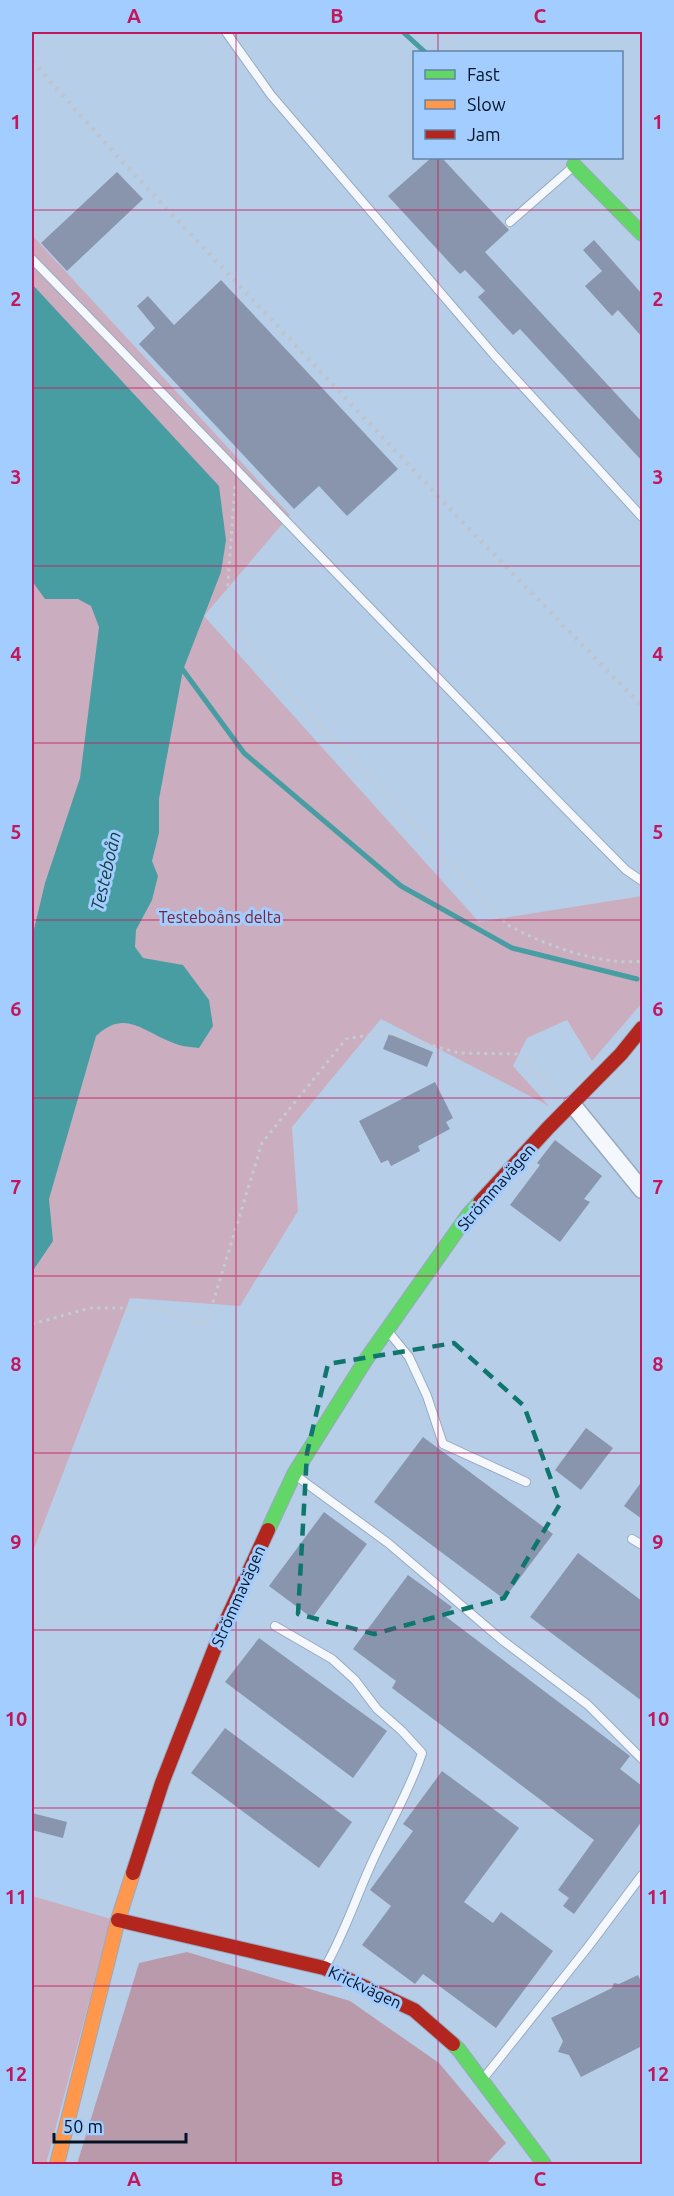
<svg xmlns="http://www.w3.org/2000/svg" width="674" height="2196" viewBox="0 0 674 2196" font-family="Ubuntu,sans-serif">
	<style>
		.green { fill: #caaebf }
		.forest { fill: #b89aab }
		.water { fill: #479da2 }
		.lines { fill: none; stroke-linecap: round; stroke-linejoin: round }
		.stream { stroke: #479da2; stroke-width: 5 }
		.building { fill: #8895ac }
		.lane-casing { stroke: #98aabf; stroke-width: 10 }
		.street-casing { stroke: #98aabf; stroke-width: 19 }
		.fast-casing { stroke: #98aabf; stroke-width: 16 }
		.slow-casing { stroke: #98aabf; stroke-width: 16 }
		.jam-casing { stroke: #98aabf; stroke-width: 16 }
		.path { stroke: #c3cbd3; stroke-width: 3; stroke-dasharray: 3 4.5; stroke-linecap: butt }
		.lane { stroke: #f4f8fc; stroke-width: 8 }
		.street { stroke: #f4f8fc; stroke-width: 16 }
		.fast { stroke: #63d668; stroke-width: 14 }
		.slow { stroke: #ff974d; stroke-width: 14 }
		.jam { stroke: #b3261e; stroke-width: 14 }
		.rail { stroke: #bdc4cc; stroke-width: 4.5; stroke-dasharray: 3 6; stroke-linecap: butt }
		.marked { fill: none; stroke: #0f766e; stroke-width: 4.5; stroke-dasharray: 12 8; stroke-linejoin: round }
		.grid { fill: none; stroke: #c2185b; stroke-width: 1.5; stroke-opacity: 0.55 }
		.labels { text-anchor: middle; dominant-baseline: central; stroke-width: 6; stroke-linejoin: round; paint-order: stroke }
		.park-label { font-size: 16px; fill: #7c2337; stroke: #a2cdfe }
		.street-label { font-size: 16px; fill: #041324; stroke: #a2cdfe }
		.water-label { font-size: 18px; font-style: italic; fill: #103e3d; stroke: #a2cdfe }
		.neatline { fill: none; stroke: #c2185b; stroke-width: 2 }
		.grid-label { font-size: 20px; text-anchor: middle; font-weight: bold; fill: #c2185b }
	</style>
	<rect width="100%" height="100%" fill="#b7cee9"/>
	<!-- green -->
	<g class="green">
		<polygon points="32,235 290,515 204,616 479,922 642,896 642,1003 592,1061 567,1020 527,1038 513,1066 549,1106 381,1019 292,1127 298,1211 240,1306 130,1298 32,1554"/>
		<polygon points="32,1896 111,1919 46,2164 32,2164"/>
	</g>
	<!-- forest -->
	<polygon class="forest" points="187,1952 350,2001 439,2063 506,2143 486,2164 77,2164 139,1963"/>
	<!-- water -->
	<path class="water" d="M 32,284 L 219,486 L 226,540 L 221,572 L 183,670 L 159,799 L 159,833 L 152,861 L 158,876 L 152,900 L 136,930 L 135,947 L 143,958 L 183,965 L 209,1000 L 213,1026 L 199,1048 C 190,1047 179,1046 171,1042 C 142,1031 125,1009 96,1036 L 49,1199 L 53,1241 L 32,1272 L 32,938 L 45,883 L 80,778 L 99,627 L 91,606 L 78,599 L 45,599 L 32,581 Z"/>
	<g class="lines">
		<!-- stream -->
		<g class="stream">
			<polyline points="403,32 425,52"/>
			<polyline points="183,670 244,753 401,886 512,948 637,979"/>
		</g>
	</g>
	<!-- building -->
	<g class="building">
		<polygon points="431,158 442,158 509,230 485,252 642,422 642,461 520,329 513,335 478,297 485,291 465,270 460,274 388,196"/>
		<polygon points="117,172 143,199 67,271 41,243"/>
		<polygon points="594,240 642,294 642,337 618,310 612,316 585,286 602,271 583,250"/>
		<polygon points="221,280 398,469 347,516 319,486 294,509 139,344 155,328 137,306 148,296 174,325"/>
		<polygon points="389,1034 433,1052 427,1067 383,1049"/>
		<polygon points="435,1082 453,1118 446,1122 450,1129 418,1146 420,1151 391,1166 388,1160 381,1163 359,1121"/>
		<polygon points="555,1140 602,1176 584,1199 590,1202 560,1242 510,1205 540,1165 537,1163"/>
		<polygon points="586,1428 613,1448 581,1490 555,1470"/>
		<polygon points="423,1437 553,1534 504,1599 374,1502"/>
		<polygon points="642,1481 642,1519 624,1506"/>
		<polygon points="324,1512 367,1544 312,1618 269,1586"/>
		<polygon points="578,1553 642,1601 642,1701 530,1617"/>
		<polygon points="408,1575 452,1607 445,1616 630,1756 620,1769 642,1786 642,1821 574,1914 563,1906 569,1898 558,1890 594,1840 392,1688 396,1681 353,1649"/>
		<polygon points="259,1638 387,1731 353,1778 225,1682"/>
		<polygon points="225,1728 352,1822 319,1868 191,1773"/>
		<polygon points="442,1771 519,1828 464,1902 493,1923 501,1912 553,1951 496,2028 423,1974 415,1984 362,1945 391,1906 370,1890 413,1831 403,1824"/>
		<polygon points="32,1813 67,1822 63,1838 32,1830"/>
		<polygon points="638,1975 642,1984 642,2046 581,2077 569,2055 558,2052 563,2041 551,2018 612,1988 614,1983 619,1984"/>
	</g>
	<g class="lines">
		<!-- lane casing -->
		<g class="lane-casing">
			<g id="lane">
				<polyline points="226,32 271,95 494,355 642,517"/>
				<polyline points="510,222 574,166"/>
				<path d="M 32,259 C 231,462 426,669 626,870 L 642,881"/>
				<polyline points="387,1330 409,1357 427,1396 443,1444 526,1482"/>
				<polyline points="295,1475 388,1543 502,1640 588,1705 642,1759"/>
				<polyline points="632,1539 642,1545"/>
				<path d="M 275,1626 L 332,1659 L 355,1680 L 377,1709 L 402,1731 L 422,1753 C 410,1790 390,1823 374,1858 C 357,1894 345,1933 325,1967"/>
				<polyline points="483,2079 588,1947 642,1875"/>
			</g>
		</g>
		<!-- street casing -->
		<g class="street-casing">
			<polyline id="street" points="572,1104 642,1190"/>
		</g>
		<!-- fast casing -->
		<g class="fast-casing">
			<g id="fast">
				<polyline points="574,165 642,234"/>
				<polyline points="268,1530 294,1474 365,1361 468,1215 480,1202"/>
				<polyline points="453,2044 459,2050 544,2164"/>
			</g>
		</g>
		<!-- slow casing -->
		<g class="slow-casing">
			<polyline id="slow" points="57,2164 118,1920 133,1873"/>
		</g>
		<!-- jam casing -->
		<g class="jam-casing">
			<g id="jam">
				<polyline points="480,1202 548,1128 621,1054 642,1028"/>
				<polyline points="133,1873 162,1783 221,1632 268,1530"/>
				<polyline points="118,1920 324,1968 414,2010 453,2044"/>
			</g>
		</g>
		<!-- path -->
		<g class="path">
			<polyline points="441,32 462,52"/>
			<path d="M 235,486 L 226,608 C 252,658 306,711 346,752 C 400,809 454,867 508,925 C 544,945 601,966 642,961"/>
			<polyline points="32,1324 90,1308 158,1308 206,1325 262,1143 346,1039 385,1032 459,1053 517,1054 557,1091"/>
		</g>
		<!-- lane -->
		<use href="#lane" class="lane"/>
		<!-- street -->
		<use href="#street" class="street"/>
		<!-- fast -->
		<use href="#fast" class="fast"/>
		<!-- slow -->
		<use href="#slow" class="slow"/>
		<!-- jam -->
		<use href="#jam" class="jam"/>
		<!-- rail -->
		<polyline class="rail" points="32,61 116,155 469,529 642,706"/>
	</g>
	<!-- marked area -->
	<path class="marked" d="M 454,1343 L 524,1406 L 560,1504 L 504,1598 L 374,1634 L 298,1614 L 307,1453 L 328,1364 Z"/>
	<!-- grid -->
	<path class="grid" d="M 236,32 L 236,2164M 438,32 L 438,52M 438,158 L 438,2164M 32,210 L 642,210M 32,388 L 642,388M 32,566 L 642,566M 32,743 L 642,743M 32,920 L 642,920M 32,1098 L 642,1098M 32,1276 L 642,1276M 32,1453 L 642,1453M 32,1630 L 642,1630M 32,1808 L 642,1808M 32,1986 L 642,1986"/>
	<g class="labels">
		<!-- park labels -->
		<g class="park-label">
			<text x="220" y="917">Testeboåns delta</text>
		</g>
		<!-- street labels -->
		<g class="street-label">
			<text transform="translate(496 1187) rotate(-49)">Strömmavägen</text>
			<text transform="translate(238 1596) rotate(-66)">Strömmavägen</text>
			<text transform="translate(365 1987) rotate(25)">Krickvägen</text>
		</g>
		<!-- water labels -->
		<g class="water-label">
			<text transform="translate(105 871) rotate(-77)">Testeboån</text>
		</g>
	</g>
	<!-- border -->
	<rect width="674" height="2196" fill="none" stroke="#a2cdfe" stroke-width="66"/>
	<!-- legend -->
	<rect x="413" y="51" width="210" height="108" fill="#a2cdfe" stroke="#6383a7" stroke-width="1.5"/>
	<rect x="425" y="70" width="30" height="9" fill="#63d668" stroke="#6383a7" stroke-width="1.5"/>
	<text x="467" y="81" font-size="18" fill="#041324">Fast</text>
	<rect x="425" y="100" width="30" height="9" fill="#ff974d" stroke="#6383a7" stroke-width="1.5"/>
	<text x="467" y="111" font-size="18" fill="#041324">Slow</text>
	<rect x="425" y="130" width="30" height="9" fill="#b3261e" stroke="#6383a7" stroke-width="1.5"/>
	<text x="467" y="141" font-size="18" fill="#041324">Jam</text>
	<!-- scale -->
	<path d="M54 2133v9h132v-9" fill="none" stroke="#041324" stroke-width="3"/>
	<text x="63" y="2133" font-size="18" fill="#041324" stroke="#a2cdfe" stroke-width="4.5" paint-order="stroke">50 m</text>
	<rect x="33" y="33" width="608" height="2130" class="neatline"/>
	<g class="grid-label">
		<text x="134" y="23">A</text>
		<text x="337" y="23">B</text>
		<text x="540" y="23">C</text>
		<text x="16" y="129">1</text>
		<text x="658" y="129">1</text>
		<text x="16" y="306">2</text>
		<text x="658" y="306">2</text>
		<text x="16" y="484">3</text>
		<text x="658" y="484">3</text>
		<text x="16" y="661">4</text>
		<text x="658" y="661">4</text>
		<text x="16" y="839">5</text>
		<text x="658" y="839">5</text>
		<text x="16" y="1016">6</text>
		<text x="658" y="1016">6</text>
		<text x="16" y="1194">7</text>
		<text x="658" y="1194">7</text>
		<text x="16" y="1371">8</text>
		<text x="658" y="1371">8</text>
		<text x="16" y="1549">9</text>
		<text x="658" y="1549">9</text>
		<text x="16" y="1726">10</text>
		<text x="658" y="1726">10</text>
		<text x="16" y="1904">11</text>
		<text x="658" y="1904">11</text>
		<text x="16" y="2081">12</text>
		<text x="658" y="2081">12</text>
		<text x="134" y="2186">A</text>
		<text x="337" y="2186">B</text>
		<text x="540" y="2186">C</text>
	</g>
</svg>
